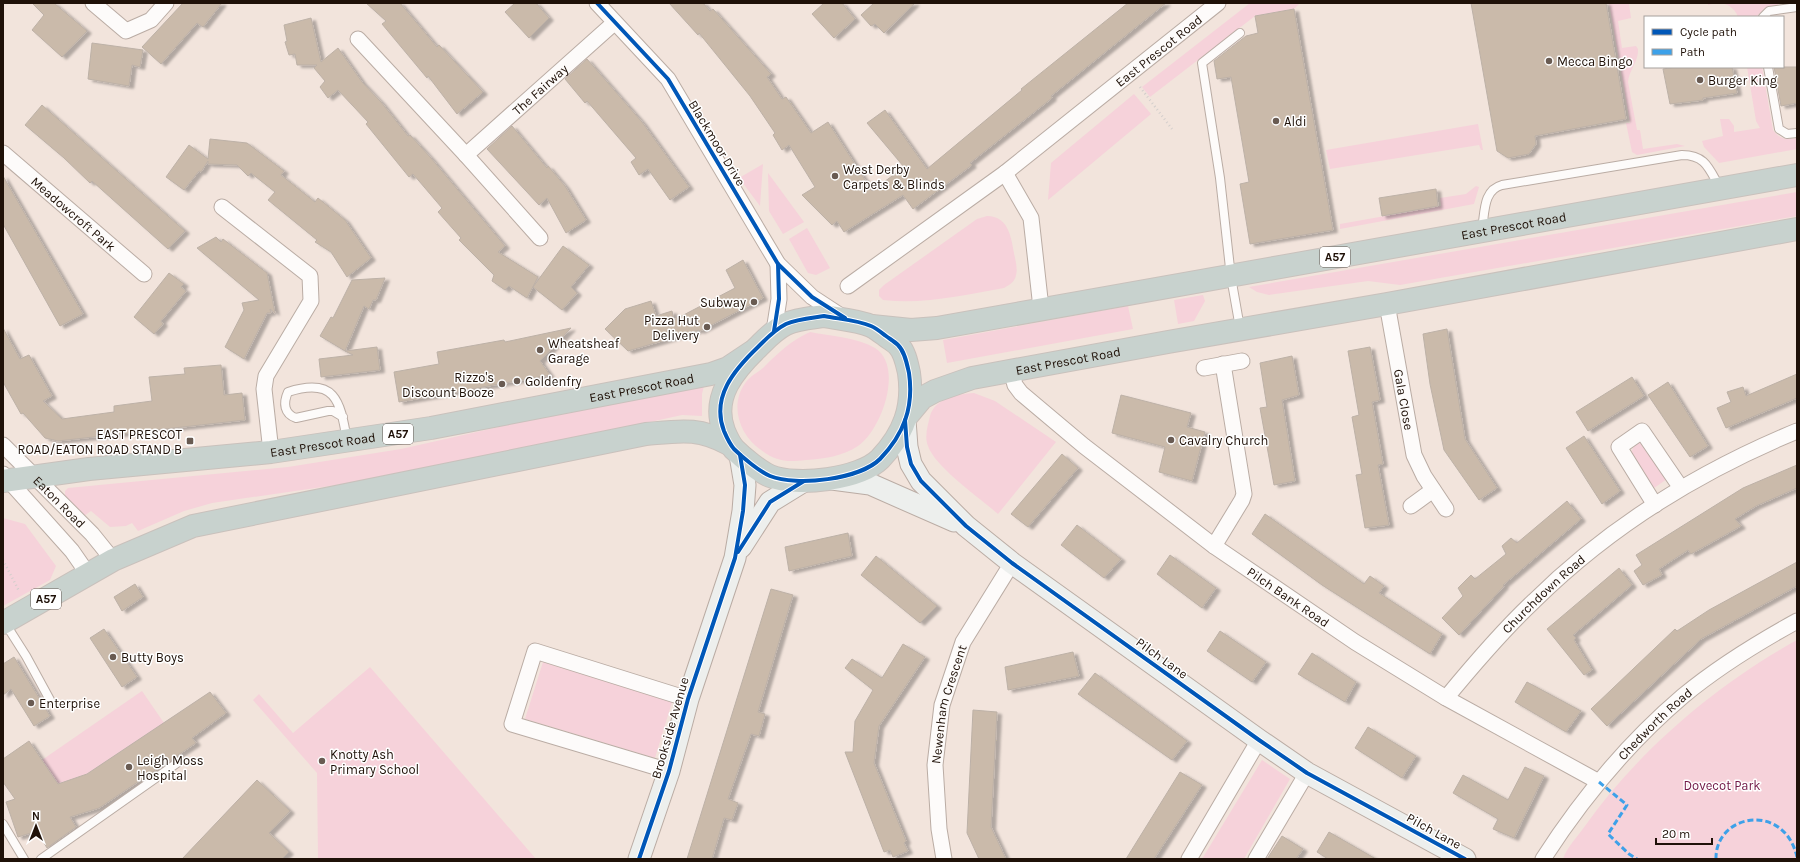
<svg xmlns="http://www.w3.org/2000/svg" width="1800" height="862" viewBox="0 0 1800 862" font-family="Karla,sans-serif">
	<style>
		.green { fill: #f6d2da }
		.building { fill: #cabaaa; stroke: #bdb1a7; filter: url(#shadow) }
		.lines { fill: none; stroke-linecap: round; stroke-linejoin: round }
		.lane-casing { stroke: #baaca4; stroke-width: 10 }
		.street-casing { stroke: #baaca4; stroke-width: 17 }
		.secondary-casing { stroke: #baaca4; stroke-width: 23 }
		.highway-casing { stroke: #c9c1bc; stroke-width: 24 }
		.path { stroke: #d3cecc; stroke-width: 2.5; stroke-dasharray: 1 3; stroke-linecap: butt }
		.lane { stroke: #fdfbfa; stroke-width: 8 }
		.street { stroke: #fdfbfa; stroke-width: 15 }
		.secondary { stroke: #edefed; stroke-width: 21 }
		.highway { stroke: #c8d2ce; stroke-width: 22 }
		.quiet { stroke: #3da1e9; stroke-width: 3; stroke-dasharray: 6 3; stroke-linecap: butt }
		.cycleway-casing { stroke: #fff; stroke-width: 6 }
		.cycleway { stroke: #0057b8; stroke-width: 4 }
		.poi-dot { fill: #695b52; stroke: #fff; stroke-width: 1.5 }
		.labels { text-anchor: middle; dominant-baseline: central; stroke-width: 3; stroke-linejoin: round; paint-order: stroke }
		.shield { fill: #fff; stroke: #625852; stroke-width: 1 }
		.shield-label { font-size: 12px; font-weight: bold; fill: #1f1108 }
		.street-label { font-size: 13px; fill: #1f1108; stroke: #fff }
		.poi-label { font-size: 13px; fill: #1f1108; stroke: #fff; text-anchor: start }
		.park-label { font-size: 13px; fill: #711746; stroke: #fff }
	</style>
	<defs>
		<filter id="shadow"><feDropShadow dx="4.5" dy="2.5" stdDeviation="1" flood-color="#0004"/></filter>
	</defs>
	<rect width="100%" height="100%" fill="#f2e4dc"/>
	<!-- green -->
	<g class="green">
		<polygon points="1250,3 1300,3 1294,9 1255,16 1150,97 1142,87"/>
		<path d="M 1609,3 L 1632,3 L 1629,4 L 1631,18 L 1618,21 L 1622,48 L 1636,46 L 1638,49 C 1639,61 1629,70 1628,82 L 1637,130 L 1640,130 L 1643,149 L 1677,144 L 1685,146 L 1637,155 L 1632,152 L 1626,123 L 1630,123 Z"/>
		<path d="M 1708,3 L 1778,3 L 1778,5 L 1766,7 L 1756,17 L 1738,17 C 1733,4 1721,1 1708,5 Z"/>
		<path d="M 1747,67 L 1762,67 L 1773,130 C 1779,139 1787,140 1797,138 L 1797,149 L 1719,163 L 1704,147 L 1702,141 L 1723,136 L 1720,119 L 1729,119 L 1734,126 L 1734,132 L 1760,128 L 1756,121 Z"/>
		<polygon points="1134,94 1151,114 1048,200 1051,163"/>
		<polygon points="1478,124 1483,150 1481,150 1479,145 1330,169 1326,150"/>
		<polygon points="763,164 760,206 739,178"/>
		<polygon points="768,173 804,222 783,234 769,211"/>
		<polygon points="1476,186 1479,187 1474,204 1340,229 1340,224 1441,206 1440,198 1466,194"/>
		<polygon points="1797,192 1797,216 1400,285 1368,281 1269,295 1257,292 1249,287"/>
		<path d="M 987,216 C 1008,216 1011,236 1014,253 C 1015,259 1018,268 1016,275 C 1015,282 1009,285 1004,288 C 964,295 923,305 883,300 L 879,296 L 879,290 L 884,285 L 977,219 Z"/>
		<polygon points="807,228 830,268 816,275 808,273 789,239"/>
		<polygon points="1203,295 1205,301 1194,321 1178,324 1174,300"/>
		<polygon points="1128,306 1133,329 947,363 943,340"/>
		<path d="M 810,332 C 831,336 856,337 875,348 C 904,366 882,430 858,446 C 843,456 824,459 806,460 C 787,462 777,462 761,450 C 739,435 729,404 746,382 C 751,375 759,372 765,366 C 779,352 792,340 810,332 Z"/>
		<polygon points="704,386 702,394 702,416 682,415 513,452 343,484 212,503 184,511 138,531 132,523 126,526 110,527 91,511 84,516 65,496 65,491 68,488 288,467 401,449 530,420"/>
		<path d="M 974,393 L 995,401 L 1056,442 L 998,514 C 980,498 935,467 928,446 C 924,436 928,425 930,416 C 935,398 958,394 974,393 Z"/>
		<polygon points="1639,443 1643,443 1670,477 1651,490 1631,453 1634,446"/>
		<polygon points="3,518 25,524 56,566 50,580 3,606"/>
		<path d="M 1797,640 L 1797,859 L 1563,859 C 1567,847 1578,836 1585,826 C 1638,751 1717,684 1797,640 Z"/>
		<polygon points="543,662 672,702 655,758 525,719"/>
		<polygon points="370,667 536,859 318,859 317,773 253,700 259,694 293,733"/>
		<polygon points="142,691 164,723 87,774 58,784 42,760"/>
		<polygon points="1262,760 1290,779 1244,859 1202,859"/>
	</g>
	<!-- building -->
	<g class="building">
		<polygon points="32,3 54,3 87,31 62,57 32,30 44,15"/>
		<polygon points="183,3 222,3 203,27 197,23 161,64 142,47"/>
		<polygon points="366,3 400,3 437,47 439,45 483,92 457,114 428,76 427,78 382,24 386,21"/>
		<polygon points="515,3 536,3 549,18 529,38 505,12"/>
		<polygon points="669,3 703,3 710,11 713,9 771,74 767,77 782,99 786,97 811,133 828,122 872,191 904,167 867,123 885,110 927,169 1022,90 1021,89 1128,3 1166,3 1051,96 1052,98 970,163 972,165 913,209 903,195 844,232 837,221 832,225 802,195 815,187 789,145 782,150 773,135 775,133 750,96 699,33 698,35"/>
		<polygon points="824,3 842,3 855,19 834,38 812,14"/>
		<polygon points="874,3 915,3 884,33 875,24 871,26 861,15"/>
		<polygon points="1471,3 1606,3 1626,119 1535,136 1536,144 1529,154 1508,158 1497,151"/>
		<polygon points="1294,9 1333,230 1250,244 1240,184 1249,182 1231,77 1217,79 1214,61 1246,36 1258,33 1255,16"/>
		<polygon points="311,18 321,62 338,48 362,82 381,102 408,136 410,135 431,158 505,246 498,252 538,277 527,298 509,286 505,290 492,281 494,275 459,240 461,238 438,212 442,208 413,174 409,177 366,124 368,122 338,90 328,98 320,87 325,81 314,68 317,65 297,65 295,54 289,55 285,42 287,41 284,25"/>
		<polygon points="92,43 143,50 140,67 132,65 129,86 88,79"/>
		<polygon points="587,59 642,122 689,187 670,200 648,169 639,175 631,162 636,158 587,101 585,103 565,79"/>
		<polygon points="1675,67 1732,67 1737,93 1703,98 1703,100 1670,104 1663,69"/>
		<polygon points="1774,67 1797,67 1797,103 1781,106"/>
		<polygon points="42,105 185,231 168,249 92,181 90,183 64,158 25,125"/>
		<polygon points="512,126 547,168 548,166 565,186 586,220 566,233 547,198 539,205 487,149"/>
		<polygon points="210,139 247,143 284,171 281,175 315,202 318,198 345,220 371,258 347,277 331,252 315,242 317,240 268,200 275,192 251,173 248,176 237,165 208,164 208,161 201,172 199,171 184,190 166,177 189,145 208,159"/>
		<polygon points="3,176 83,314 60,326 3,224"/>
		<polygon points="1436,189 1438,206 1382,216 1379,198"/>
		<polygon points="216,237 221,242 223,239 267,273 275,313 270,309 271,313 267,313 244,359 225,347 244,310 242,303 259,300 197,248"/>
		<polygon points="563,246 589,265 571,287 577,293 562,310 533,287"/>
		<polygon points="743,260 763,298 700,331 699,330 628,351 605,329 625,309 651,301 656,316 672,311 674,320 735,288 726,270"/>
		<polygon points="169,273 184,284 181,287 186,291 161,321 163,324 154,334 134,317"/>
		<polygon points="385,278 376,300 373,300 369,309 364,306 345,351 320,336 331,317 333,318 352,280"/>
		<polygon points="3,328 20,359 29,355 52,396 43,401 62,419 114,412 114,406 152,401 149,377 185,374 184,368 221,365 224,395 242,393 245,420 58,441 45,438 23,413 21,414 3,382"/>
		<polygon points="571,328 540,361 550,375 399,402 394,372 439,364 437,352 504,340 505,342"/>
		<polygon points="1447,329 1465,439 1497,488 1479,500 1444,450 1430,384 1423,334"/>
		<polygon points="377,347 380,370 321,377 319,359 353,355 345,351"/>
		<polygon points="1370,347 1380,400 1372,402 1383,464 1378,465 1389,525 1365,528 1356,475 1362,474 1352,417 1359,415 1348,351"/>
		<polygon points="1292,356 1299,395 1282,400 1295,481 1274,485 1260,408 1267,407 1260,363"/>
		<polygon points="1797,374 1797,398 1726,428 1717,408 1731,402 1727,392 1743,387 1746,396"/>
		<polygon points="1632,377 1644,396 1588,431 1576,412"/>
		<polygon points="1668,382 1708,446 1690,457 1648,395"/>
		<polygon points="1121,395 1191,413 1187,427 1205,432 1192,481 1159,472 1165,447 1112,433"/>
		<polygon points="1584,436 1620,491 1602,504 1566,448"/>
		<polygon points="1062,454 1078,468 1028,527 1011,514"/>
		<polygon points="1797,465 1797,488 1756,506 1735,519 1741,526 1691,554 1688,550 1659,569 1662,575 1643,585 1634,571 1642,565 1636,555 1743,488"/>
		<polygon points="1567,501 1581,519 1503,585 1504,586 1459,635 1442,618 1463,596 1458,588 1471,575 1475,579 1506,554 1502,546 1511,538 1517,543"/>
		<polygon points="1265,514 1364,584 1370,576 1384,586 1379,593 1442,634 1430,654 1322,585 1252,534"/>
		<polygon points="1077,525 1121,559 1104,578 1061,545"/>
		<polygon points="848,533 852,556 789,571 785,547"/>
		<polygon points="1170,555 1216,588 1202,608 1157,574"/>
		<polygon points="876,556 937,606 920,623 861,575"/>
		<polygon points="1797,562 1797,586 1701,639 1607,726 1591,709 1675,629 1677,631 1709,610"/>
		<polygon points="1619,568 1632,585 1573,635 1576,638 1574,640 1592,670 1584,675 1547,629"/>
		<polygon points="135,584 143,597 122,611 114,597"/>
		<polygon points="771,589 793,595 758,712 765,714 759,736 751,734 728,799 738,803 732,820 724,818 712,859 687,859"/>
		<polygon points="104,629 137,677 122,687 90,638"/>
		<polygon points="1220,631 1266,662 1252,682 1207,651"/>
		<polygon points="903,644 925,657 879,726 874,763 906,841 904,843 908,851 893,857 890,850 884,852 845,752 853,752 855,721 873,690 845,668 852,659 882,678"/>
		<polygon points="1073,652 1079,676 1008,690 1005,667"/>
		<polygon points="1312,653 1356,682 1345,702 1298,674"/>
		<polygon points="14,657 50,716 34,726 11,689 3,695 3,664"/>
		<polygon points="1095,673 1187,741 1172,760 1078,694"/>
		<polygon points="1527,682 1581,711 1566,732 1515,702"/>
		<polygon points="210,692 226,713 192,738 196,743 99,808 70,817 76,827 47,848 37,831 18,837 6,802 15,799 3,782 3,759 29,741 58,784 87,774"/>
		<polygon points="973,710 997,712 991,827 1006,859 979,859 967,833"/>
		<polygon points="1368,727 1416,756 1402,778 1355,748"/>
		<polygon points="1525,767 1544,776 1514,838 1493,829 1498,819 1453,793 1463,775 1508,800"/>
		<polygon points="1180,772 1202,785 1154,859 1126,859"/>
		<polygon points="257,780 290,811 269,833 289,852 282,859 182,859"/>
		<polygon points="1329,832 1376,859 1328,859 1317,852"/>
		<polygon points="1282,836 1303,849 1296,859 1267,859"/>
	</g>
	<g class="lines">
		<!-- lane casing -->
		<g class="lane-casing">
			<g id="lane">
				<polyline points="1763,17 1769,11 1797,7"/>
				<polyline points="1768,67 1779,129 1787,134 1797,133"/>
				<path d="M 1482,229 C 1485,212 1483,190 1502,185 L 1682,155 C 1706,155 1709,169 1720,188"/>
				<polyline points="1240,328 1231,277 1220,178 1202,63 1240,33"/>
				<path d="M 343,417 L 333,411 L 328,411 L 296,418 C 284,414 283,403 288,392 C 335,377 340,400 347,440"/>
				<polyline points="5,623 26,656 50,700"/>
				<polyline points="3,824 24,859"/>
				<polyline points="41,859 180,761"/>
			</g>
		</g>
		<!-- street casing -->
		<g class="street-casing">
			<g id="street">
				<polyline points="93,3 126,31 151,20 166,3"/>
				<polyline points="597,3 668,79 778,264 812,297 841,316"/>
				<polyline points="358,39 466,155 540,238"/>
				<path id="s1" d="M 3,153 L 144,274"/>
				<path id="s2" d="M 466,155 L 614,23"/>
				<polyline points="1005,173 1031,218 1041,308"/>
				<polyline points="222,207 310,276 311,301 266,376 264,389 271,452"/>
				<path id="s3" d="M 848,286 L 1005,173 L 1218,3"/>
				<path id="s4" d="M 1387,304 L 1414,455 L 1424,476 L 1446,509"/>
				<polyline points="774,331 779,299 778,264"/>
				<polyline points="1204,368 1242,361"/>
				<path id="s5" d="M 1011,370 L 1015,385 L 1021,393 L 1084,446 L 1214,546 L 1355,642 L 1446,698 L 1599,782"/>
				<path id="s6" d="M 3,445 L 92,534 L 113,560"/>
				<polyline points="3,474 72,551 88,574"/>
				<polyline points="1655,505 1619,447 1642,431 1681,488"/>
				<polyline points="1411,506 1433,490"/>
				<polyline points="1214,546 1242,500 1244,494 1223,364"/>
				<path id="s7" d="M 1446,698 C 1474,664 1502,631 1534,601 C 1609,527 1700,471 1797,431"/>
				<polyline points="669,771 512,724 535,651 688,699"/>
				<path id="s8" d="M 944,859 L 939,829 L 935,765 L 942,705 L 963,642 L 1012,563"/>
				<polyline points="1189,859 1259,740"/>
				<polyline points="1256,859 1307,773"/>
				<path id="s9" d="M 1543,859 C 1581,800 1629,742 1683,696 C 1718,667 1757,643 1797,621"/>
			</g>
		</g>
		<!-- secondary casing -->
		<g class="secondary-casing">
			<g id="secondary">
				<polyline points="905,420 907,447 911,464 921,481 966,526 1012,563 1259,740 1307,773 1465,859"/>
				<polyline points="832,479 870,484 954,521"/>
				<polyline points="741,547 770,502 804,481"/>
				<polyline points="639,859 669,771 688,699 735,558 743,511 745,485 740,455"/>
			</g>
		</g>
		<!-- highway casing -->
		<g class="highway-casing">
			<g id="highway">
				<path d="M 824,316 C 839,319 857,320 871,326 C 876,328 882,333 886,336 C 890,339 895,342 898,345 C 905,352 907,364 909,373 C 914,407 904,434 880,459 C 860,479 797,487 770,476 C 760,472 742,457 734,449 C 729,443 727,438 724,431 C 711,397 734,370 758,347 C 766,339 774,330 786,324 C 797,319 811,318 824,316 Z"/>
				<path id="s10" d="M 872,326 L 911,330 L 937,328 L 1797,175"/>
				<path id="s11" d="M 907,416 L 922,398 L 935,391 L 972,378 L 1168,342 L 1387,304 L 1797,229"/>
				<path id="s12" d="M 3,481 L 89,469 L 271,452 L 431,428 L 711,374 L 728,368 L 752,352"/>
				<path d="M 3,623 L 113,560 L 193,526 L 646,434 C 680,431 698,427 729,444"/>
			</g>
		</g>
		<!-- path -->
		<g class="path">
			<polyline points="1140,87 1172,129"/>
			<polyline points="3,560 19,591"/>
		</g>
		<!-- lane -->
		<use href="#lane" class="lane"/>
		<!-- street -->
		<use href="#street" class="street"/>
		<!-- secondary -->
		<use href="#secondary" class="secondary"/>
		<!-- highway -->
		<use href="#highway" class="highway"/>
		<!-- quiet -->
		<g class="quiet">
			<polyline points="1599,782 1627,805 1608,834 1629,854 1637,859"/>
			<path d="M 1716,859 C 1715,814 1784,801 1797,857"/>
		</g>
		<!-- cycleway casing -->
		<g class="cycleway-casing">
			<g id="cycleway">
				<polyline points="597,3 668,79 778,264 812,297 845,318"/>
				<path d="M 824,316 C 839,319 857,320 871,326 C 876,328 882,333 886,336 C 890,339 895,342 898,345 C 905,352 907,364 909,373 C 914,407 904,434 880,459 C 860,479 797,487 770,476 C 760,472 742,457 734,449 C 729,443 727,438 724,431 C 711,397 734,370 758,347 C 766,339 774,330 786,324 C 797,319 811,318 824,316 Z"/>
				<polyline points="774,331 779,299 778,264"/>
				<polyline points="905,420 907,447 911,464 921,481 966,526 1012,563 1259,740 1307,773 1465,859"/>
				<polyline points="738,552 770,502 804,481"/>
				<polyline points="639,859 669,771 688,699 735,558 743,511 745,485 740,455"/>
			</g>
		</g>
		<!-- cycleway -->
		<use href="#cycleway" class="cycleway"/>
	</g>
	<!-- markers -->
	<g class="poi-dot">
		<circle cx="1549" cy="61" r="4"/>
		<circle cx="1700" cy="80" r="4"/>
		<circle cx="1276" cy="121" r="4"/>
		<circle cx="835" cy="176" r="4"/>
		<circle cx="754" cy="302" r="4"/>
		<circle cx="707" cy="327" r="4"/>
		<circle cx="540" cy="350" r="4"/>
		<circle cx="517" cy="381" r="4"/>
		<circle cx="502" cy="384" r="4"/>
		<circle cx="1171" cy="440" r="4"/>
		<rect x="186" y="437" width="8" height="8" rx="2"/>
		<circle cx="113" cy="657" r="4"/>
		<circle cx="31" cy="703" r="4"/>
		<circle cx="322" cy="761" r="4"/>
		<circle cx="129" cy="767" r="4"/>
	</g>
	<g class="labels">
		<!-- shield labels -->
		<g class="shield">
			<rect x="1320" y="247" width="30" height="20" rx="3"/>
			<rect x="383" y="424" width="30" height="20" rx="3"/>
			<rect x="31" y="589" width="30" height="20" rx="3"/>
		</g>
		<g class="shield-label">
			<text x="1335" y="257">A57</text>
			<text x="398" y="434">A57</text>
			<text x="46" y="599">A57</text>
		</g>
		<!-- street labels -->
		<g class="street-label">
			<text stroke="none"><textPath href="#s3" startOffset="390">East Prescot Road</textPath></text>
			<text stroke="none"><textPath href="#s2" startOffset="99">The Fairway</textPath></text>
			<text transform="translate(717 143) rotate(59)">Blackmoor Drive</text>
			<text stroke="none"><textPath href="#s1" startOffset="93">Meadowcroft Park</textPath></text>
			<text stroke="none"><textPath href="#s10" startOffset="651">East Prescot Road</textPath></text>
			<text stroke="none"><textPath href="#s11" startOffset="175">East Prescot Road</textPath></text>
			<text stroke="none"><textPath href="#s12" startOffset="646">East Prescot Road</textPath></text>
			<text stroke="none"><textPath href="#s4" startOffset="97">Gala Close</textPath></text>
			<text stroke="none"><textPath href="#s12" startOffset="322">East Prescot Road</textPath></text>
			<text stroke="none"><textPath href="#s6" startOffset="80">Eaton Road</textPath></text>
			<text stroke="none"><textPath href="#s7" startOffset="143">Churchdown Road</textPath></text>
			<text stroke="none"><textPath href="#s5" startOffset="362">Pilch Bank Road</textPath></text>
			<text transform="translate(1162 658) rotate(36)">Pilch Lane</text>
			<text stroke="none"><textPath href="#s8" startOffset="157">Newenham Crescent</textPath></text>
			<text stroke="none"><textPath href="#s9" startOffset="176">Chedworth Road</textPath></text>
			<text transform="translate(670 728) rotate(-74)">Brookside Avenue</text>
			<text transform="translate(1434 831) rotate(29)">Pilch Lane</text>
		</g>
		<!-- poi labels -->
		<g class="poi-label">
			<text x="1557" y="61">Mecca Bingo</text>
			<text x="1708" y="80">Burger King</text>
			<text x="1284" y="121">Aldi</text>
			<text x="843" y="169">West Derby<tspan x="843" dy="15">Carpets &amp; Blinds</tspan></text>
			<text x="746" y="302" text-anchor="end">Subway</text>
			<text x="699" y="320" text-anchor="end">Pizza Hut<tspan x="699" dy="15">Delivery</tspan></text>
			<text x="548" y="343">Wheatsheaf<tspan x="548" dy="15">Garage</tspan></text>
			<text x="494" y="377" text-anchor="end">Rizzo's<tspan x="494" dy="15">Discount Booze</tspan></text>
			<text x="525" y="381">Goldenfry</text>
			<text x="182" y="434" text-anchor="end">EAST PRESCOT<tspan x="182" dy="15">ROAD/EATON ROAD STAND B</tspan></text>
			<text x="1179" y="440">Cavalry Church</text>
			<text x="121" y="657">Butty Boys</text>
			<text x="39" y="703">Enterprise</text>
			<text x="330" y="754">Knotty Ash<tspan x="330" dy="15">Primary School</tspan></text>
			<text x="137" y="760">Leigh Moss<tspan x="137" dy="15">Hospital</tspan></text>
		</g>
		<!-- park labels -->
		<g class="park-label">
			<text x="1722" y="785">Dovecot Park</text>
		</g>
	</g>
	<!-- border -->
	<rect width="1800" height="862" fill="none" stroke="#1f1108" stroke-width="8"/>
	<!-- legend -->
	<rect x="1644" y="16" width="140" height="52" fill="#ffffff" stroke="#a5a09c"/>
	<rect x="1652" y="29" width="20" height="6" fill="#0057b8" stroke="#a5a09c"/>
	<text x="1680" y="36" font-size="12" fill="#1f1108">Cycle path</text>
	<rect x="1652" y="49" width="20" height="6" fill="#3da1e9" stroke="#a5a09c"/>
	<text x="1680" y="56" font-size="12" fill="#1f1108">Path</text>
	<!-- north arrow -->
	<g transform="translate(36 826)" stroke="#ffffff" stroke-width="3" paint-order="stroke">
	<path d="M0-3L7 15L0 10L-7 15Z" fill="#1f1108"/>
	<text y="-6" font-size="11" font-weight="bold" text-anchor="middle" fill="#1f1108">N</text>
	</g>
	<!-- scale -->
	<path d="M1656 838v6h56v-6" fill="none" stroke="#1f1108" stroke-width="2"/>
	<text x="1662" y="838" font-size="12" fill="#1f1108" stroke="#ffffff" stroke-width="3" paint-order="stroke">20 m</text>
</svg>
